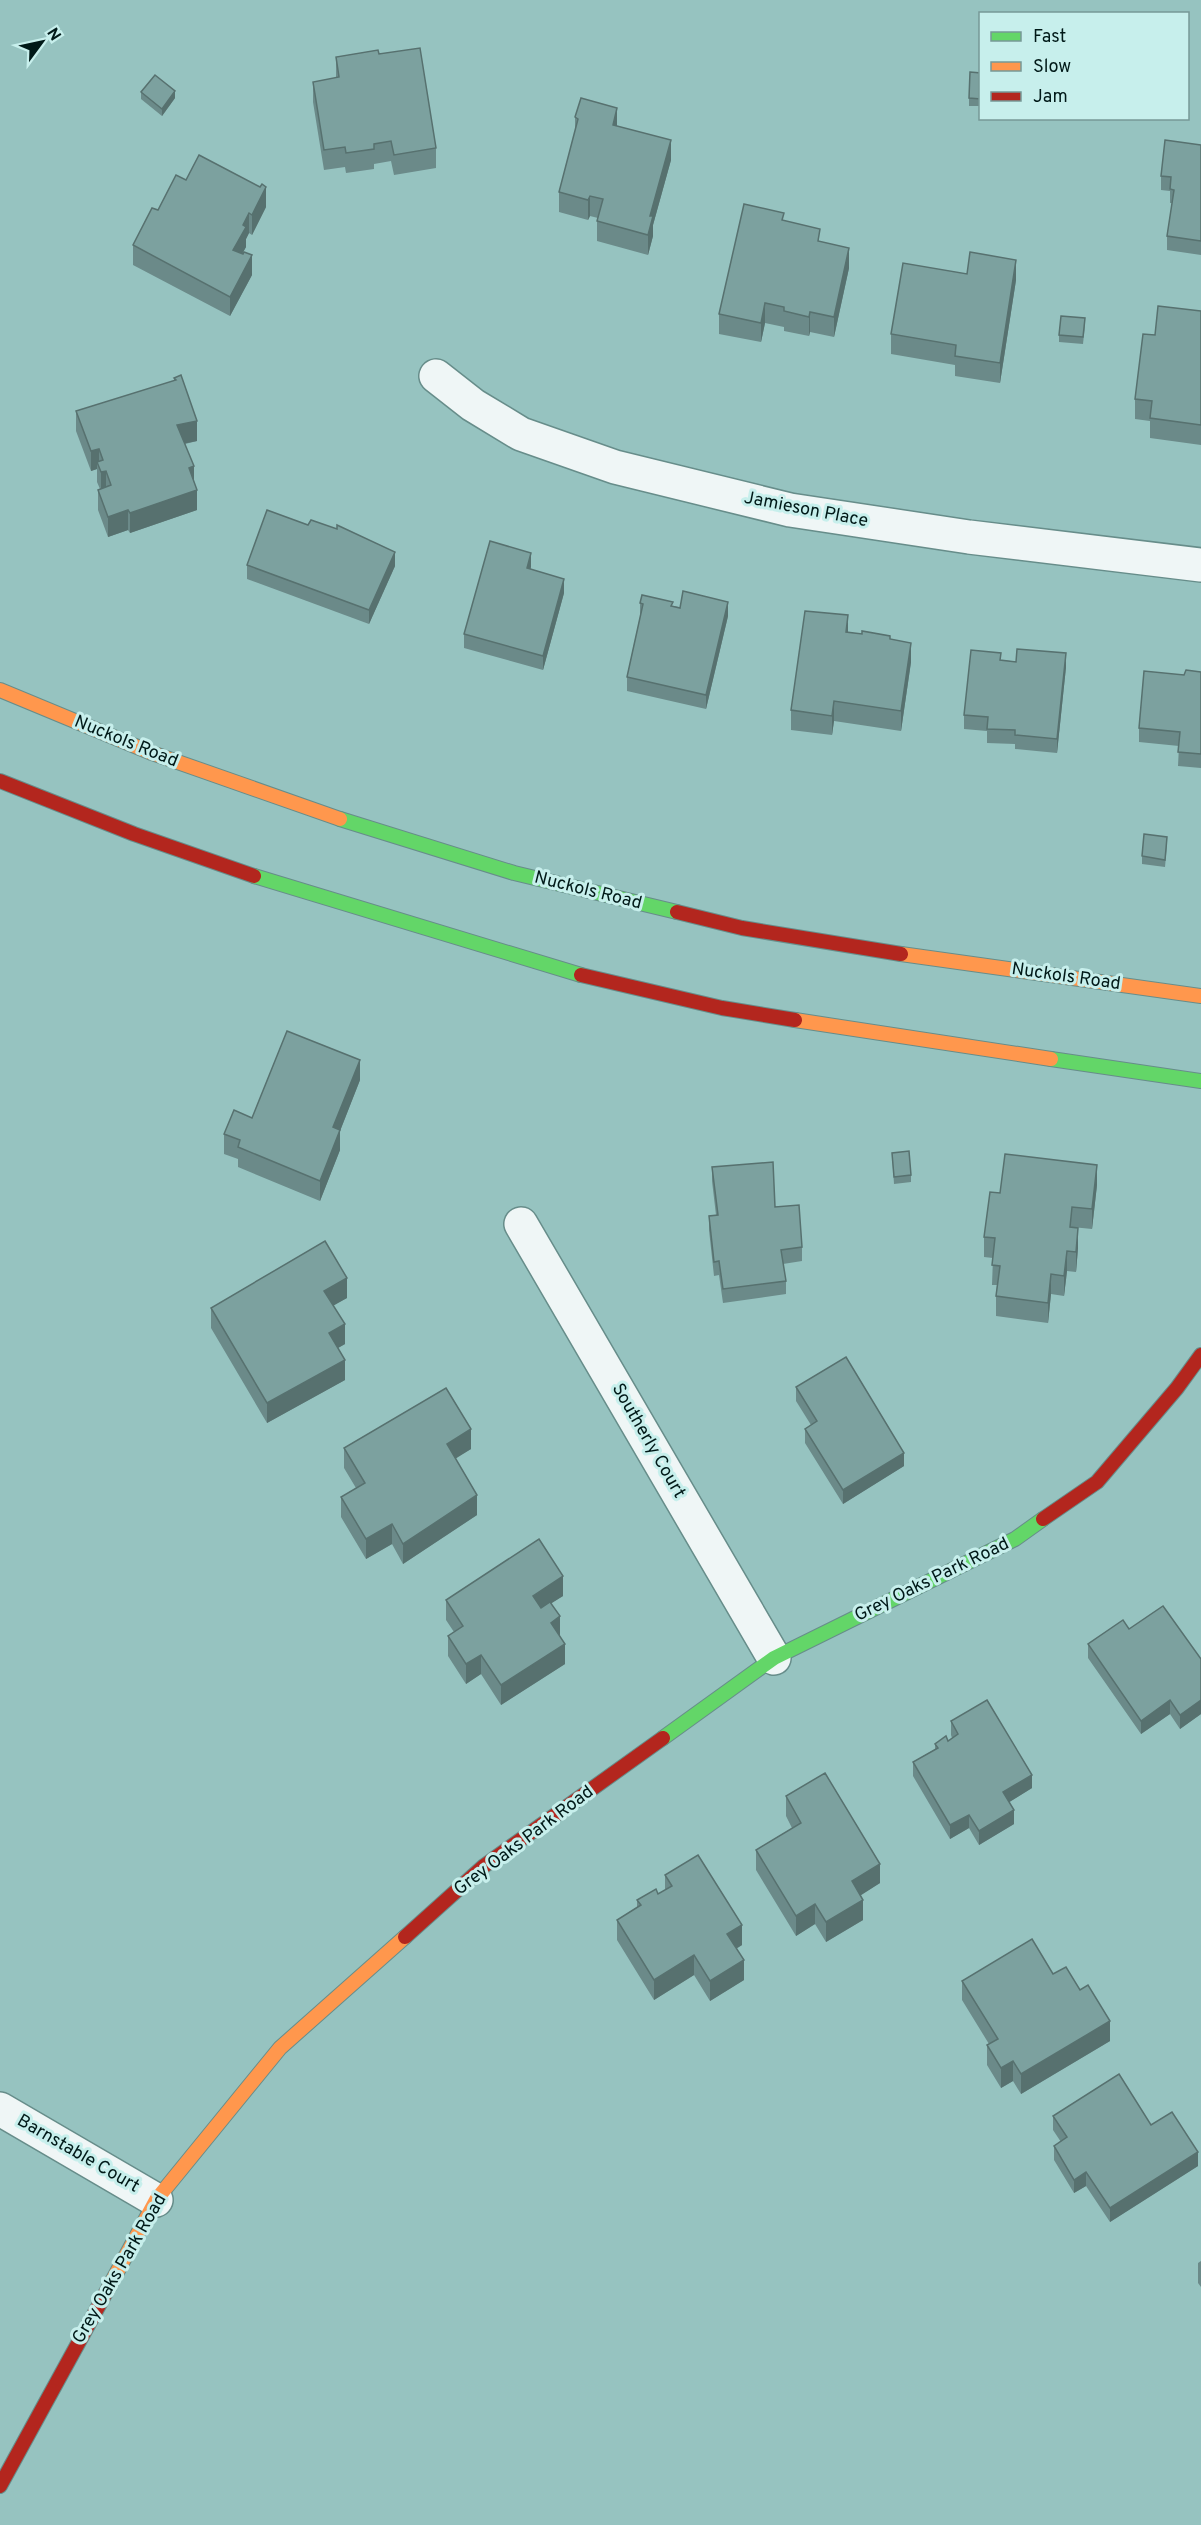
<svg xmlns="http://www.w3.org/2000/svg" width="1201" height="2525" viewBox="0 0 1201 2525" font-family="Overpass,sans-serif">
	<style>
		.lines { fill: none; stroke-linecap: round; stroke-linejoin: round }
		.street-casing { stroke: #678d8a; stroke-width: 36 }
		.fast-casing { stroke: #678d8a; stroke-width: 16 }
		.slow-casing { stroke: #678d8a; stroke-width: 16 }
		.jam-casing { stroke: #678d8a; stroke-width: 16 }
		.street { stroke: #eff6f6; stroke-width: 33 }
		.fast { stroke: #63d668; stroke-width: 14 }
		.slow { stroke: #ff974d; stroke-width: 14 }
		.jam { stroke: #b3261e; stroke-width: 14 }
		.wall { fill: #6b8a89 }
		.shaded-wall { fill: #57716f }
		.building { fill: #7ca19f; stroke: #57716f; stroke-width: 1.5 }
		.labels { text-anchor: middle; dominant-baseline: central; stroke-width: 6; stroke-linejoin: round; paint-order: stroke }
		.street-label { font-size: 18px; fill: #001918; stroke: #c7efec }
	</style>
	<rect width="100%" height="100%" fill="#96c3c0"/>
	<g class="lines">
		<!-- street casing -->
		<g class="street-casing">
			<g id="street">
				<polyline points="436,376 473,405 521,434 615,467 790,510 969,537 1201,565"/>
				<polyline points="521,1224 774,1658"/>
				<polyline points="0,2109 156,2200"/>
			</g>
		</g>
		<!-- fast casing -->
		<g class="fast-casing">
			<g id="fast">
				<polyline points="340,819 514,873 677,912"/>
				<polyline points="254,876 581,975"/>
				<polyline points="1051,1059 1201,1081"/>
				<polyline points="663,1738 774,1658 1015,1539 1043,1519"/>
			</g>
		</g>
		<!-- slow casing -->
		<g class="slow-casing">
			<g id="slow">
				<polyline points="0,690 152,753 340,819"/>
				<polyline points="901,954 1201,996"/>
				<polyline points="795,1020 1051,1059"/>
				<polyline points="109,2287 156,2200 280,2048 405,1937"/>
			</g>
		</g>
		<!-- jam casing -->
		<g class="jam-casing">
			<g id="jam">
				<polyline points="0,781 134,834 254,876"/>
				<polyline points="677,912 742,928 901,954"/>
				<polyline points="581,975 722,1008 795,1020"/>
				<polyline points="1043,1519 1097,1482 1177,1388 1201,1355"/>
				<polyline points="405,1937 484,1866 663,1738"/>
				<polyline points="0,2486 109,2287"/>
			</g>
		</g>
		<!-- street -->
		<use href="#street" class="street"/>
		<!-- fast -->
		<use href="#fast" class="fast"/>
		<!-- slow -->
		<use href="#slow" class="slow"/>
		<!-- jam -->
		<use href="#jam" class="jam"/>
	</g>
	<!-- wall -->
	<g class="wall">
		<polygon points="379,54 436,148 436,168 394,175 391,161 374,164 374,169 346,173 345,167 324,170 313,102 313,82 336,78 336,57"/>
		<polygon points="981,73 981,106 969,106 969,98"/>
		<polygon points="141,92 175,98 162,116 141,99"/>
		<polygon points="575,117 617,126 671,160 653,225 653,236 648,255 597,241 597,221 598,218 590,216 588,220 559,212 559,192 575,131"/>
		<polygon points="1201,145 1201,255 1167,250 1167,236 1172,203 1170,203 1170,191 1161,190 1161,176"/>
		<polygon points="186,180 266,207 252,235 249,233 246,239 246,247 242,254 252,275 230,316 133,265 133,245 158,210"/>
		<polygon points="784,221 820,242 849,268 834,337 810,332 809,336 784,331 784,327 765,323 761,342 719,334 719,314"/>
		<polygon points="967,274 1016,280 1000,383 955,376 955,365 891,354 891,334"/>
		<polygon points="1201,311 1201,445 1150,438 1150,421 1135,419 1135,399 1155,335"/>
		<polygon points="1085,325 1083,344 1059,342 1059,335"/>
		<polygon points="181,375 197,441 185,444 194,481 197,510 130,533 128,530 108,537 98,510 98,490 100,489 97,482 97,469 91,471 76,431 76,411 174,381 174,378"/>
		<polygon points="247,565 395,566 369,624 247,579"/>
		<polygon points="531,567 530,569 564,593 543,670 464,648 464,634"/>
		<polygon points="640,603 673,606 728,616 706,709 627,691 627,677 640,617"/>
		<polygon points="848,632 890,639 911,662 901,731 834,721 832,735 791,730 791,710"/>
		<polygon points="1001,660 1066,667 1057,753 1015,749 1015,744 987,743 987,731 964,729 964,715"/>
		<polygon points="1201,672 1201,768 1178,766 1179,746 1139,742 1139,728 1184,675"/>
		<polygon points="1167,844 1165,867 1142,864 1142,856"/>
		<polygon points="360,1080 340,1131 340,1150 320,1201 238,1167 238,1159 224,1154 224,1134 252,1118"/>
		<polygon points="892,1153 911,1175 911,1182 894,1184"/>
		<polygon points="712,1167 775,1207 802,1247 802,1261 783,1264 786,1281 786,1294 723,1303 719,1275 714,1276 709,1230 709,1216 716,1215 712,1181"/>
		<polygon points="1097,1185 1092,1229 1072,1227 1078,1248 1076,1272 1067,1271 1064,1296 1051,1294 1048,1323 996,1316 996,1296 997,1285 992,1285 993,1258 984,1257 984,1237"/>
		<polygon points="347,1298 333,1305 345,1344 338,1348 345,1380 267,1423 211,1328 211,1308"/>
		<polygon points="796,1387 904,1466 843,1504 805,1443 805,1429 811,1425 796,1401"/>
		<polygon points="344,1448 471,1449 455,1458 477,1515 403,1564 392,1544 366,1559 341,1517 341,1497 356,1488 344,1468"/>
		<polygon points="563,1596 551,1603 560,1636 560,1637 565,1664 501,1705 481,1674 466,1684 448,1656 448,1636 454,1632 446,1620 446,1600"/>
		<polygon points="1129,1629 1201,1659 1201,1714 1180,1729 1170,1714 1141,1734 1088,1658 1088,1644"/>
		<polygon points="951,1721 1032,1788 1009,1802 1014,1824 979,1845 969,1828 950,1839 913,1776 913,1762 935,1749 935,1744 948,1741 952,1738 951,1735"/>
		<polygon points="786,1796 880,1883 860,1895 863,1920 826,1942 815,1924 796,1936 756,1870 756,1850 792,1828 786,1816"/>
		<polygon points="665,1875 742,1945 736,1949 744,1980 710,2001 694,1975 654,2000 617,1940 617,1920 637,1907 637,1900 658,1894 665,1890"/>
		<polygon points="1053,1974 1110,2041 1021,2094 1013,2081 1001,2088 987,2065 987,2045 989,2044 962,2000 962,1981"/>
		<polygon points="1053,2116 1151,2125 1198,2166 1110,2222 1086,2186 1074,2193 1054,2160 1054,2146 1061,2142 1053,2130"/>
		<polygon points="1201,2261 1201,2287 1198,2283 1198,2263"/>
	</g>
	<!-- shaded-wall -->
	<g class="shaded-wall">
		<polygon points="175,91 175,98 162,116 162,109"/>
		<polygon points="617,108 617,128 613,125"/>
		<polygon points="671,140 671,160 653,225 653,236 648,255 648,235 650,216"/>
		<polygon points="266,187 266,207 252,235 252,215"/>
		<polygon points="590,196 590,216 588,220 588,200"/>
		<polygon points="249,213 249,233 246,239 246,247 233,270 233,250 243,225"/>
		<polygon points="849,248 849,268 834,337 834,317"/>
		<polygon points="252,255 252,275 230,316 230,297"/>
		<polygon points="1016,260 1016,280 1000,383 1000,363"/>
		<polygon points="765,303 765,323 761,342 761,323"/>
		<polygon points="810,312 810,332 809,336 809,317"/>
		<polygon points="197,421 197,441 177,445 177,425"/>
		<polygon points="99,449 99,467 97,462 97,469 91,471 91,451"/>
		<polygon points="194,466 194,486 189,468"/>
		<polygon points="106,471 106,491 101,492 101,472"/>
		<polygon points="197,490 197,510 130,533 130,513"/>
		<polygon points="128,510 128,530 108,537 108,517"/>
		<polygon points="395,552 395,566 369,624 369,610"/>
		<polygon points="531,553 531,567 527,582 527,568"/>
		<polygon points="564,579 564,593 543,670 543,656"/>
		<polygon points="728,602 728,616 706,709 706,695"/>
		<polygon points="848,615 848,635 846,632"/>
		<polygon points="911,643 911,662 901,731 901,711"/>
		<polygon points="1066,653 1066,667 1057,753 1057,739"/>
		<polygon points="834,701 834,721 832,735 832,716"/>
		<polygon points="360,1060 360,1080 340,1131 340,1150 320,1201 320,1181 333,1127"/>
		<polygon points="1097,1165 1097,1185 1092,1229 1092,1209"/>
		<polygon points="1078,1228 1078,1248 1076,1272 1076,1252"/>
		<polygon points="1067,1251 1067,1271 1064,1296 1064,1276"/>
		<polygon points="1051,1274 1051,1294 1048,1323 1048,1303"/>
		<polygon points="347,1278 347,1298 324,1311 324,1291"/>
		<polygon points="345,1324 345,1344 329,1353 329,1333"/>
		<polygon points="345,1360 345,1380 267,1423 267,1403"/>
		<polygon points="471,1429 471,1449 447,1464 447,1444"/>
		<polygon points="904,1453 904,1466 843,1504 843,1490"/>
		<polygon points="477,1495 477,1515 403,1564 403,1544"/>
		<polygon points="392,1524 392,1544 366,1559 366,1539"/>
		<polygon points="563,1576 563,1596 533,1615 533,1596"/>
		<polygon points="560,1616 560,1636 551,1642 551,1623"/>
		<polygon points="565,1644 565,1664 501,1705 501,1685"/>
		<polygon points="481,1655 481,1674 466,1684 466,1664"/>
		<polygon points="1170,1700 1170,1714 1141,1734 1141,1721"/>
		<polygon points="1201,1700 1201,1714 1180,1729 1180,1715"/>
		<polygon points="1032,1775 1032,1788 1003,1806 1003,1792"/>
		<polygon points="1014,1810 1014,1824 979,1845 979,1831"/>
		<polygon points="969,1815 969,1828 950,1839 950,1825"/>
		<polygon points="880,1864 880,1883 852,1901 852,1881"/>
		<polygon points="863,1900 863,1920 826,1942 826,1922"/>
		<polygon points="815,1904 815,1924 796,1936 796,1916"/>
		<polygon points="742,1925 742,1945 727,1954 727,1934"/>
		<polygon points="694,1955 694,1975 654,2000 654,1980"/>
		<polygon points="744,1960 744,1980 710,2001 710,1981"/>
		<polygon points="1110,2021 1110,2041 1021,2094 1021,2074"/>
		<polygon points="1013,2061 1013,2081 1001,2088 1001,2068"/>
		<polygon points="1198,2152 1198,2166 1110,2222 1110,2208"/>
		<polygon points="1086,2172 1086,2186 1074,2193 1074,2180"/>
	</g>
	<!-- building -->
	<g class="building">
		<polygon points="420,48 436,148 394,155 391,141 374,144 374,149 346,153 345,147 324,150 313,82 339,77 336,57 378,50 379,54"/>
		<polygon points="970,72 981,73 981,99 969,98"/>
		<polygon points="155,75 175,91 162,109 141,92"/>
		<polygon points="581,98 617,108 613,125 671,140 650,216 653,216 648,235 597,221 603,199 590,196 588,200 559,192 578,119 575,117"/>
		<polygon points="1165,140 1201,145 1201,241 1167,236 1174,190 1170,189 1171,177 1161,176"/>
		<polygon points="199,155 260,187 262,184 266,187 252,215 249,213 243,225 246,227 233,250 243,254 244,252 252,255 230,297 133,245 152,208 158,210 176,175 186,180"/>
		<polygon points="744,204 784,213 782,220 820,229 818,241 849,248 834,317 810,312 809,317 784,311 784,307 765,303 761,323 719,314"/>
		<polygon points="970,252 1016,260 1000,363 955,356 956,345 891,334 903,263 967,274"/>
		<polygon points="1158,306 1201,311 1201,425 1150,418 1152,401 1135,399 1143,334 1155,335"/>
		<polygon points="1061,316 1085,318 1083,337 1059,335"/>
		<polygon points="181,375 197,421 177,425 194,466 189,468 197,490 130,513 128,510 108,517 98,490 111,485 106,471 101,472 97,462 103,460 99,449 91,451 76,411 176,380 174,378"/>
		<polygon points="267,510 308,525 311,520 337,529 337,525 395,552 369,610 247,565"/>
		<polygon points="490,541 531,553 527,568 564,579 543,656 464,634"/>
		<polygon points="683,591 728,602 706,695 627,677 643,604 640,603 642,595 673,602 671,606 680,608"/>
		<polygon points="805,611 848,615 846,632 862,634 862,631 890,636 890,639 911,643 901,711 834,701 832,716 791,710"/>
		<polygon points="1017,649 1066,653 1057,739 1015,735 1015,730 987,729 988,717 964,715 971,650 1001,653 1000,660 1016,662"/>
		<polygon points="1186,670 1201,672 1201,754 1178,752 1180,732 1139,728 1144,671 1184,675"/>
		<polygon points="1144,834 1167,837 1165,860 1142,856"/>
		<polygon points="287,1031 360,1060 333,1127 340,1130 320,1181 238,1147 240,1140 224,1134 234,1110 252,1118"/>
		<polygon points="909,1151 911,1175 894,1177 892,1153"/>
		<polygon points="1005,1154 1097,1165 1092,1209 1072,1207 1070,1227 1078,1228 1076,1252 1067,1251 1064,1276 1051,1274 1048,1303 996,1296 1000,1266 992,1265 995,1238 984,1237 990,1192 1000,1193"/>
		<polygon points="773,1162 775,1207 799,1205 802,1247 781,1250 786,1281 723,1289 719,1261 714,1262 709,1216 718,1215 712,1167"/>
		<polygon points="325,1241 347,1278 324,1291 345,1324 329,1333 345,1360 267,1403 211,1308"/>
		<polygon points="846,1357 904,1453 843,1490 805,1429 817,1421 796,1387"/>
		<polygon points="446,1388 471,1429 447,1444 477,1495 403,1544 392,1524 366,1539 341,1497 365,1483 344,1448"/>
		<polygon points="539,1539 563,1576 533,1596 541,1608 550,1602 560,1616 551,1623 565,1644 501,1685 481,1655 466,1664 448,1636 463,1626 446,1600"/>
		<polygon points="1163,1606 1201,1659 1201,1700 1180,1715 1170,1700 1141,1721 1088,1644 1123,1620 1129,1629"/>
		<polygon points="987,1700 1032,1775 1003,1792 1014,1810 979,1831 969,1815 950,1825 913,1762 938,1748 935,1744 946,1736 948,1741 958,1734 951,1721"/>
		<polygon points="825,1773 880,1864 852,1881 863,1900 826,1922 815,1904 796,1916 756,1850 801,1823 786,1796"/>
		<polygon points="698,1855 742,1925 727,1934 744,1960 710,1981 694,1955 654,1980 617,1920 641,1905 637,1900 656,1889 658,1894 672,1886 665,1875"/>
		<polygon points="1032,1939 1053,1974 1066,1967 1080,1990 1088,1985 1110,2021 1021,2074 1013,2061 1001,2068 987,2045 998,2039 962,1981"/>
		<polygon points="1119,2074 1151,2125 1172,2112 1198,2152 1110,2208 1086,2172 1074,2180 1054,2146 1067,2137 1053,2116"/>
	</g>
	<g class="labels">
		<!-- street labels -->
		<g class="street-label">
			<text transform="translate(806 510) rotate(11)">Jamieson Place</text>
			<text transform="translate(126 742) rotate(22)">Nuckols Road</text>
			<text transform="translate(588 891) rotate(14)">Nuckols Road</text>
			<text transform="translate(1066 977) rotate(8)">Nuckols Road</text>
			<text transform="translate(648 1441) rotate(60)">Southerly Court</text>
			<text transform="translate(932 1580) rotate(-26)">Grey Oaks Park Road</text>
			<text transform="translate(524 1841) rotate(-37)">Grey Oaks Park Road</text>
			<text transform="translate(78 2154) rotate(30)">Barnstable Court</text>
			<text transform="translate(120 2269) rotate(-60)">Grey Oaks Park Road</text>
		</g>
	</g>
	<!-- legend -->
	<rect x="979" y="12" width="210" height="108" fill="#c7efec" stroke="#779997" stroke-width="1.5"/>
	<rect x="991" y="32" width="30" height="9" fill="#63d668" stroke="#779997" stroke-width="1.5"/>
	<text x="1033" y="42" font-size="18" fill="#001918">Fast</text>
	<rect x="991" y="62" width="30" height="9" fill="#ff974d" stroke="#779997" stroke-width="1.5"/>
	<text x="1033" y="72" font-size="18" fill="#001918">Slow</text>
	<rect x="991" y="92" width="30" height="9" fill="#b3261e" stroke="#779997" stroke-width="1.5"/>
	<text x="1033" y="102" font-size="18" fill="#001918">Jam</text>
	<!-- north arrow -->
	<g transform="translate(42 42) rotate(57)" stroke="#c7efec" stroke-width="4.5" paint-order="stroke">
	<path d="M0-4.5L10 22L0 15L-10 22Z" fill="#001918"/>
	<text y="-9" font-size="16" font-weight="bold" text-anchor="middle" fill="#001918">N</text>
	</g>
</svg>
